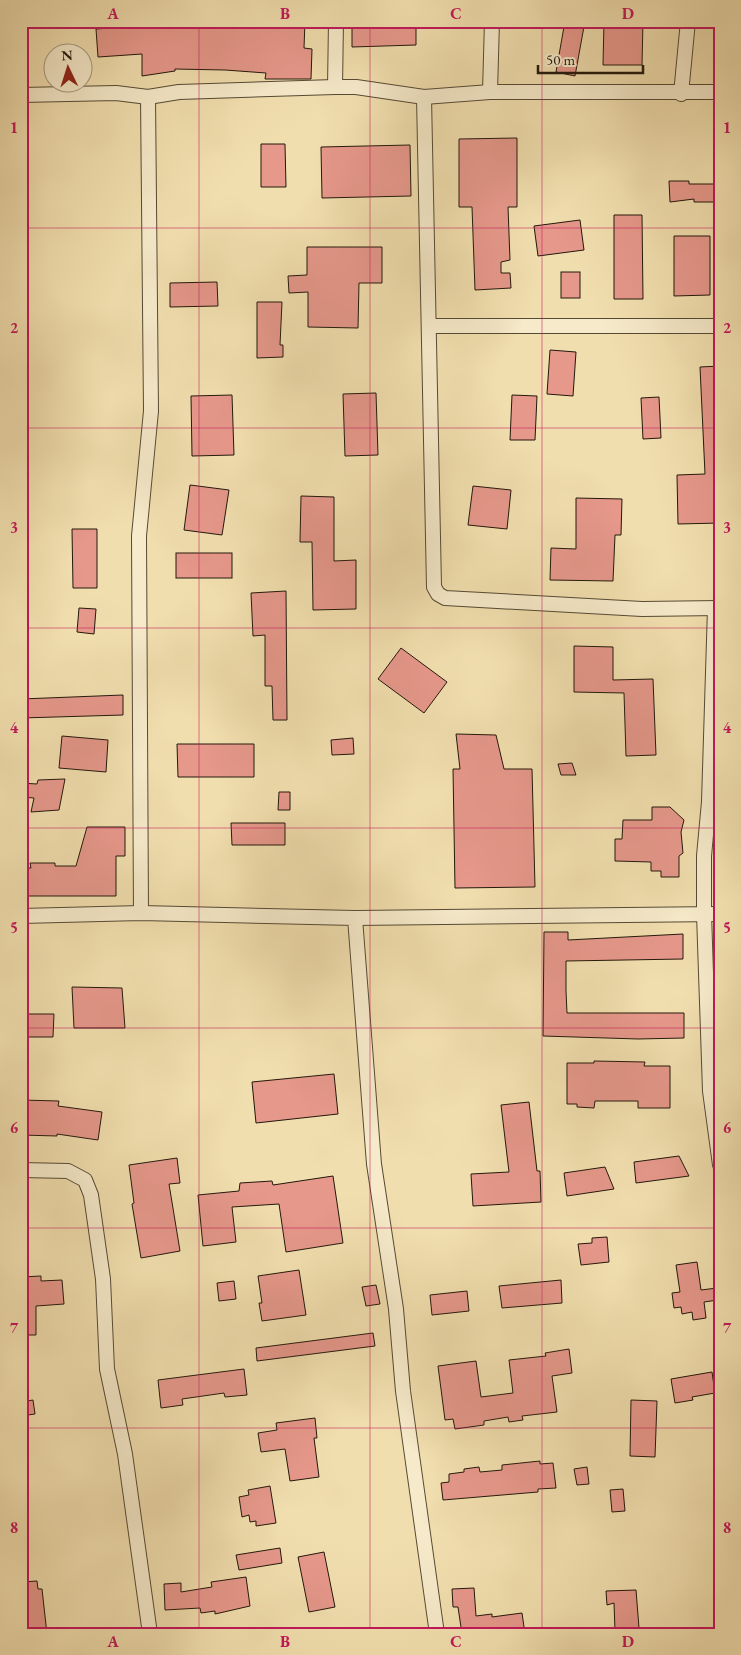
<svg xmlns="http://www.w3.org/2000/svg" width="741" height="1655" viewBox="0 0 741 1655" font-family="'EB Garamond',serif">
	<style>
		.building { fill: #e6988b; stroke: #23180b }
		.lines { fill: none; stroke-linecap: round; stroke-linejoin: round }
		.minor-casing { stroke: #564a34; stroke-width: 16 }
		.minor { stroke: #f6eaca; stroke-width: 14 }
		.grid { fill: none; stroke: #c2185b; stroke-width: 1; stroke-opacity: 0.55 }
		.neatline { fill: none; stroke: #c2185b; stroke-width: 2 }
		.grid-label { font-size: 16px; text-anchor: middle; font-weight: bold; fill: #c2185b }
	</style>
	<rect width="100%" height="100%" fill="#f1deae"/>
	<filter id="stains"><feTurbulence type="fractalNoise" baseFrequency=".004" numOctaves="4"/><feColorMatrix values="0 0 0 0 .2 0 0 0 0 .09 0 0 0 0 .02 0 0 0 .5 -.17"/></filter>
	<radialGradient id="worn" r=".72"><stop offset=".6" stop-color="#630" stop-opacity="0"/><stop offset="1" stop-color="#630" stop-opacity=".3"/></radialGradient>
	<!-- building -->
	<g class="building">
		<polygon points="272,21 305,21 304,48 312,49 311,79 265,79 266,73 225,70 175,69 175,71 142,76 142,54 98,57 96,29 141,26 141,24 180,27 180,24 272,26"/>
		<polygon points="352,21 416,21 416,45 352,47"/>
		<polygon points="565,21 585,21 575,76 556,72"/>
		<polygon points="604,21 643,21 642,65 603,65"/>
		<polygon points="517,138 517,207 508,207 510,260 501,262 501,273 510,273 511,288 475,290 472,207 459,207 459,139"/>
		<polygon points="261,144 285,144 286,187 261,187"/>
		<polygon points="410,145 411,196 322,198 321,147"/>
		<polygon points="669,181 689,181 689,184 720,184 720,202 694,202 694,199 670,202"/>
		<polygon points="614,215 642,215 643,299 614,299"/>
		<polygon points="580,220 584,250 538,256 534,226"/>
		<polygon points="674,236 710,236 710,295 674,296"/>
		<polygon points="307,247 382,247 382,283 359,283 358,328 308,327 308,292 289,293 288,276 307,275"/>
		<rect x="561" y="272" width="19" height="26"/>
		<polygon points="217,282 218,306 170,307 170,283"/>
		<polygon points="257,302 282,302 280,345 283,345 283,357 257,358"/>
		<polygon points="550,350 576,352 573,396 547,394"/>
		<polygon points="720,366 720,523 678,524 677,475 705,474 700,367"/>
		<polygon points="376,393 378,455 345,456 343,394"/>
		<polygon points="232,395 234,455 192,456 191,396"/>
		<polygon points="512,395 537,396 535,440 510,440"/>
		<polygon points="659,397 661,438 643,439 641,398"/>
		<polygon points="190,485 229,490 222,535 184,530"/>
		<polygon points="473,486 511,490 507,529 468,525"/>
		<polygon points="301,496 334,497 334,561 356,560 356,609 313,610 312,542 300,542"/>
		<polygon points="576,498 622,499 621,535 615,535 613,581 550,580 551,548 576,549"/>
		<polygon points="72,529 97,529 97,588 73,588"/>
		<rect x="176" y="553" width="56" height="25"/>
		<polygon points="286,591 287,720 273,720 272,686 265,686 265,635 253,636 251,593"/>
		<polygon points="79,608 96,609 94,634 77,632"/>
		<polygon points="574,646 613,647 613,680 653,679 656,755 626,756 624,693 574,692"/>
		<polygon points="401,648 447,682 424,713 378,679"/>
		<polygon points="123,695 123,715 21,718 21,699"/>
		<polygon points="456,734 496,735 504,769 532,769 535,887 455,888 453,769 460,769"/>
		<polygon points="62,736 108,740 106,772 59,768"/>
		<polygon points="353,738 354,754 332,755 331,740"/>
		<polygon points="177,744 254,744 254,777 178,777"/>
		<polygon points="572,763 576,775 561,775 558,764"/>
		<polygon points="65,779 59,810 31,812 34,798 21,797 21,783 37,784 38,780"/>
		<polygon points="279,792 290,792 290,810 278,810"/>
		<polygon points="652,807 670,807 684,820 681,832 683,853 679,856 679,877 661,877 661,871 651,871 651,862 615,861 615,839 622,839 623,820 652,820"/>
		<polygon points="231,823 285,823 285,845 232,845"/>
		<polygon points="87,827 125,827 125,856 116,856 116,896 21,896 21,868 31,868 30,863 55,863 55,866 76,866"/>
		<polygon points="544,932 568,932 568,940 683,934 683,959 566,961 566,991 567,1013 684,1013 684,1038 638,1039 543,1036"/>
		<polygon points="72,987 122,988 125,1028 74,1028"/>
		<polygon points="21,1014 54,1014 53,1037 21,1037"/>
		<polygon points="594,1061 645,1062 644,1066 670,1066 670,1108 638,1108 638,1101 595,1101 594,1108 577,1107 577,1104 567,1104 567,1063 594,1063"/>
		<polygon points="334,1074 338,1114 256,1123 252,1082"/>
		<polygon points="21,1100 59,1101 58,1106 102,1112 98,1140 57,1134 57,1136 21,1135"/>
		<polygon points="529,1102 537,1171 540,1171 541,1202 473,1206 471,1174 509,1172 501,1105"/>
		<polygon points="679,1156 689,1176 636,1183 634,1162"/>
		<polygon points="177,1158 180,1183 169,1184 180,1251 141,1258 132,1204 134,1203 129,1165"/>
		<polygon points="605,1167 614,1189 567,1196 564,1173"/>
		<polygon points="333,1176 343,1243 286,1252 279,1204 232,1207 236,1242 203,1246 198,1195 239,1191 240,1183 272,1181 273,1185"/>
		<polygon points="607,1237 609,1262 581,1265 578,1244 592,1243 592,1238"/>
		<polygon points="697,1262 701,1290 717,1288 718,1300 704,1302 706,1318 693,1320 692,1312 682,1314 681,1307 674,1308 672,1293 680,1292 676,1265"/>
		<polygon points="299,1270 306,1315 262,1321 259,1303 262,1303 258,1276"/>
		<polygon points="41,1276 41,1281 62,1280 64,1304 36,1306 36,1335 21,1335 21,1277"/>
		<polygon points="561,1280 562,1303 502,1308 499,1286"/>
		<polygon points="234,1281 236,1299 219,1301 217,1283"/>
		<polygon points="376,1285 380,1304 366,1306 362,1287"/>
		<polygon points="467,1291 469,1311 432,1315 430,1295"/>
		<polygon points="373,1333 375,1346 257,1361 256,1348"/>
		<polygon points="569,1349 572,1373 552,1376 557,1412 522,1416 523,1420 509,1422 508,1417 484,1421 484,1425 455,1429 453,1419 445,1420 438,1366 476,1361 481,1397 513,1393 509,1360 546,1356 545,1353"/>
		<polygon points="244,1369 247,1395 225,1397 224,1393 182,1399 183,1405 161,1408 158,1380"/>
		<polygon points="712,1372 715,1393 692,1397 693,1400 675,1403 671,1379"/>
		<polygon points="33,1400 35,1414 21,1416 21,1402"/>
		<polygon points="631,1400 657,1401 655,1457 630,1456"/>
		<polygon points="315,1418 317,1438 314,1438 319,1477 290,1481 285,1449 261,1452 258,1433 277,1430 276,1423"/>
		<polygon points="540,1461 540,1464 553,1463 556,1488 538,1489 538,1492 443,1500 441,1483 449,1482 449,1474 464,1472 464,1469 479,1467 480,1472 502,1470 502,1465"/>
		<polygon points="587,1467 589,1484 577,1485 574,1469"/>
		<polygon points="270,1486 276,1523 256,1526 256,1521 250,1522 249,1515 242,1517 239,1497 249,1495 248,1490"/>
		<polygon points="623,1489 625,1511 612,1512 610,1490"/>
		<polygon points="280,1548 282,1563 239,1570 236,1555"/>
		<polygon points="324,1552 335,1607 309,1612 298,1557"/>
		<polygon points="246,1577 250,1606 215,1614 215,1611 201,1613 200,1608 165,1610 164,1584 181,1583 181,1592 212,1587 211,1582"/>
		<polygon points="37,1581 38,1589 42,1589 47,1634 21,1634 21,1582"/>
		<polygon points="474,1588 476,1616 492,1614 492,1617 522,1613 525,1634 462,1634 458,1607 453,1607 452,1589"/>
		<polygon points="636,1590 639,1628 615,1631 614,1603 607,1605 606,1591"/>
	</g>
	<g class="lines">
		<!-- minor casing -->
		<g class="minor-casing">
			<g id="minor">
				<polyline points="335,87 336,21"/>
				<polyline points="490,92 492,21"/>
				<polyline points="681,94 688,21"/>
				<polyline points="21,95 116,93 148,97 179,92 335,87 356,87 424,97 490,92 720,92"/>
				<polyline points="424,97 434,587 438,594 445,598 642,609 720,608"/>
				<polyline points="429,326 720,326"/>
				<polyline points="715,608 709,802 704,856 704,914 710,1091 720,1165"/>
				<polyline points="141,913 139,536 151,411 148,97"/>
				<polyline points="21,916 141,913 355,918 374,1164 396,1309 403,1391 437,1634"/>
				<polyline points="355,918 720,914"/>
				<polyline points="21,1170 68,1171 85,1180 91,1195 103,1279 107,1369 125,1454 150,1634"/>
			</g>
		</g>
		<!-- minor -->
		<use href="#minor" class="minor"/>
	</g>
	<!-- grid -->
	<path class="grid" d="M 199,21 L 199,1634M 370,21 L 370,1634M 542,21 L 542,1634M 21,228 L 720,228M 21,428 L 720,428M 21,628 L 720,628M 21,828 L 720,828M 21,1028 L 720,1028M 21,1228 L 720,1228M 21,1428 L 720,1428"/>
	<!-- margin -->
	<rect width="741" height="1655" fill="none" stroke="#f1deae" stroke-width="55"/>
	<!-- north arrow -->
	<g transform="translate(68 68) rotate(356)"><circle r="24" fill="#f6eaca" stroke="#a2967e"/>
	<path d="M0-4L9 19L0 12L-9 19Z" fill="#8f2418"/>
	<text y="-8" font-size="14" font-weight="bold" text-anchor="middle" fill="#23180b">N</text>
	</g>
	<!-- scale -->
	<path d="M538 65v8h105v-8" fill="none" stroke="#23180b" stroke-width="2.5"/>
	<text x="546" y="65" font-size="15" fill="#23180b" stroke="#f6eaca" stroke-width="4" paint-order="stroke">50 m</text>
	<rect x="28" y="28" width="686" height="1600" class="neatline"/>
	<g class="grid-label">
		<text x="113" y="19">A</text>
		<text x="285" y="19">B</text>
		<text x="456" y="19">C</text>
		<text x="628" y="19">D</text>
		<text x="14" y="133">1</text>
		<text x="727" y="133">1</text>
		<text x="14" y="333">2</text>
		<text x="727" y="333">2</text>
		<text x="14" y="533">3</text>
		<text x="727" y="533">3</text>
		<text x="14" y="733">4</text>
		<text x="727" y="733">4</text>
		<text x="14" y="933">5</text>
		<text x="727" y="933">5</text>
		<text x="14" y="1133">6</text>
		<text x="727" y="1133">6</text>
		<text x="14" y="1333">7</text>
		<text x="727" y="1333">7</text>
		<text x="14" y="1533">8</text>
		<text x="727" y="1533">8</text>
		<text x="113" y="1647">A</text>
		<text x="285" y="1647">B</text>
		<text x="456" y="1647">C</text>
		<text x="628" y="1647">D</text>
	</g>
	<rect width="100%" height="100%" filter="url(#stains)"/>
	<rect width="100%" height="100%" fill="url(#worn)"/>
</svg>
